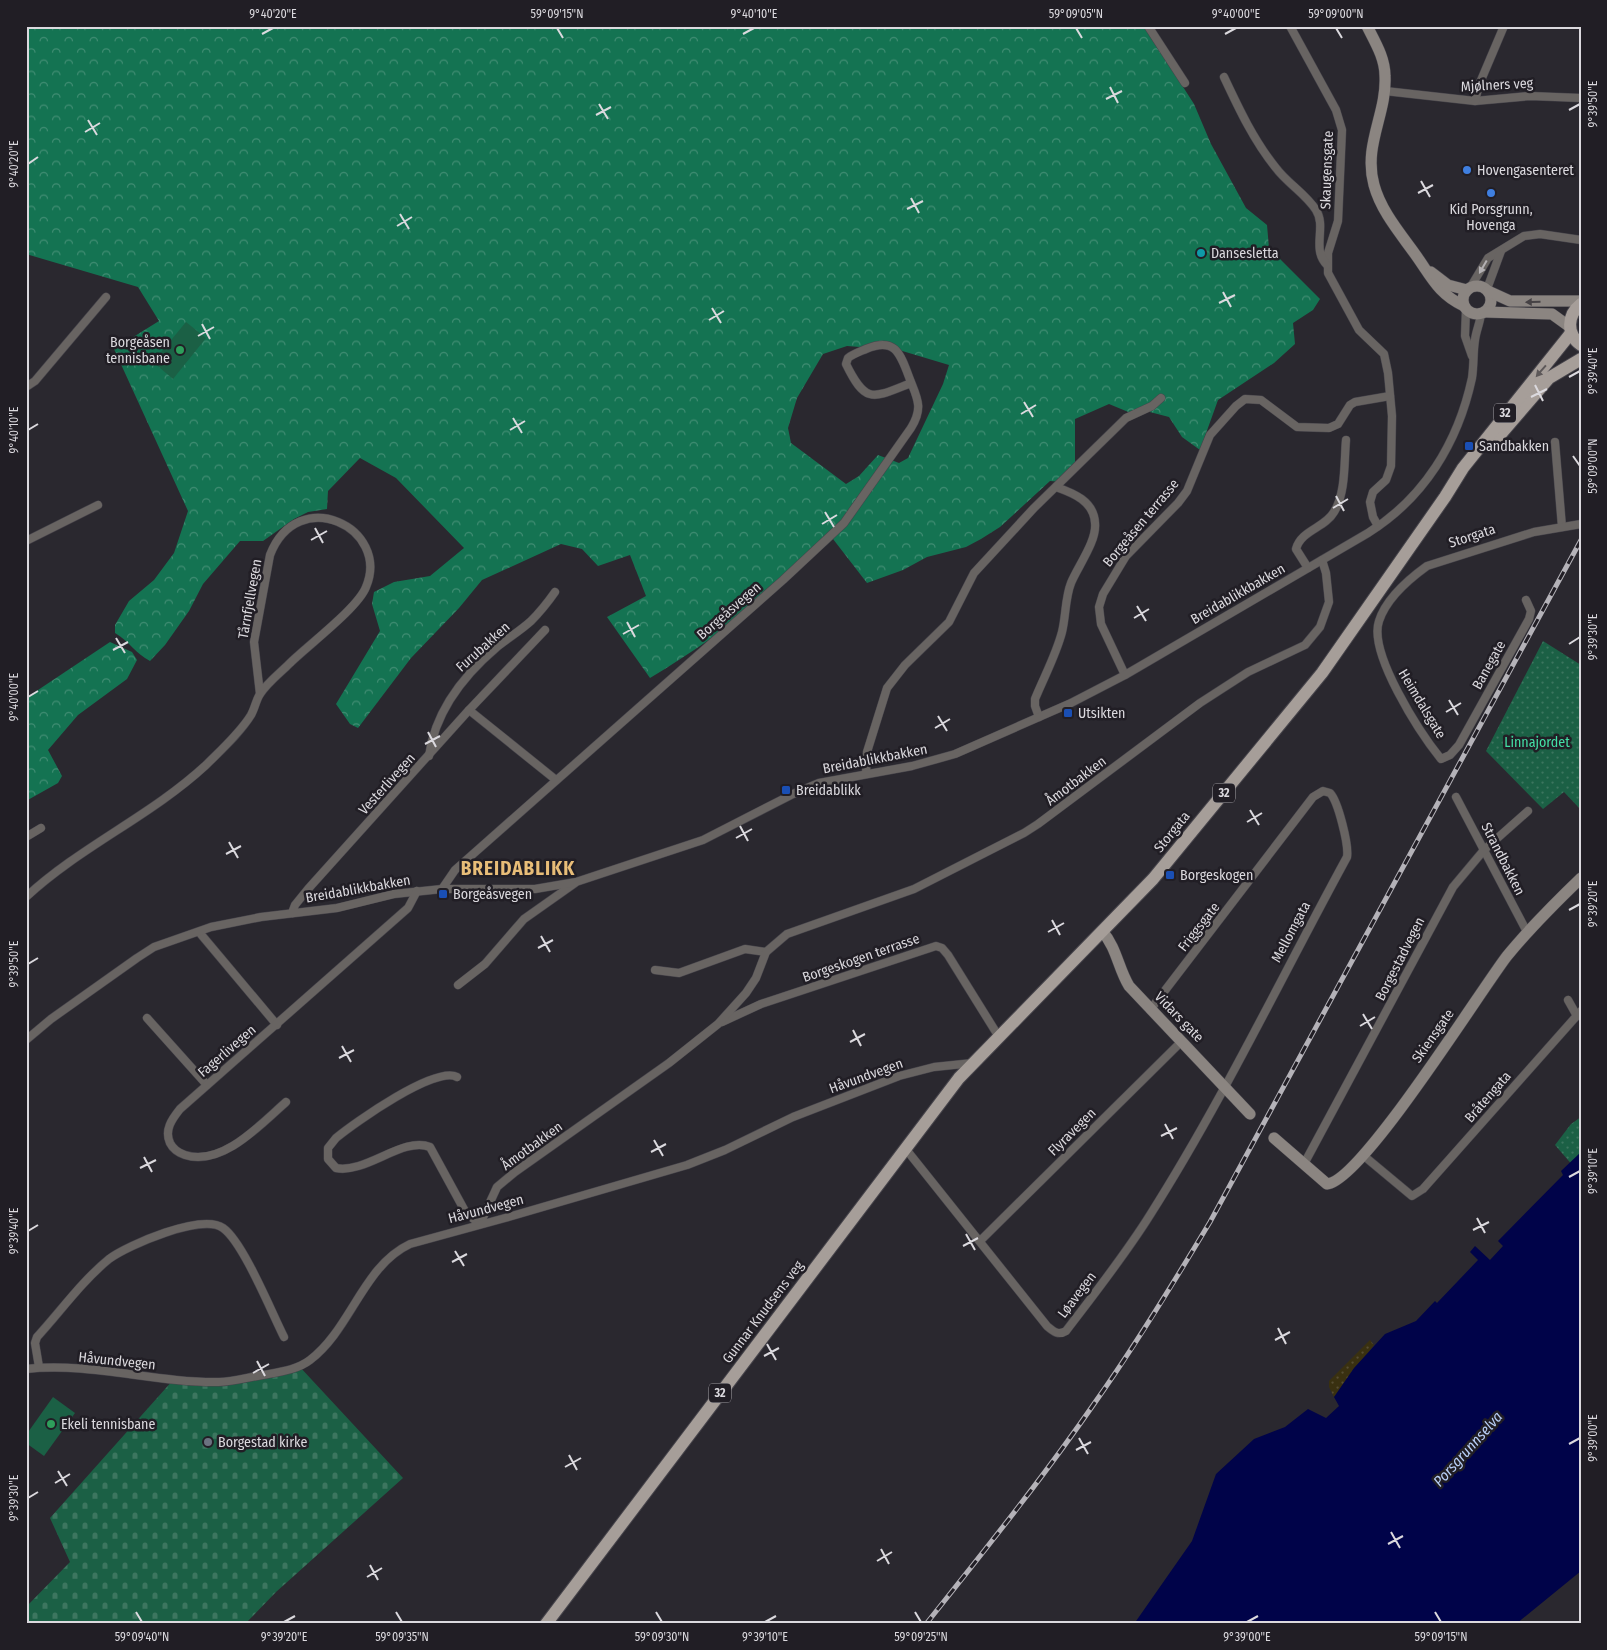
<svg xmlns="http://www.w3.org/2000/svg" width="1607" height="1650" viewBox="0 0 1607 1650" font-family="'Fira Sans Condensed',sans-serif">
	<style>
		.grass { fill: url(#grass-dots) }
		.forest { fill: url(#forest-crowns); fill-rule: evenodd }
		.sand { fill: url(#sand-dots) }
		.cemetery { fill: url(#cemetery-stones) }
		.garden { fill: #1b6045 }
		.water { fill: #000349 }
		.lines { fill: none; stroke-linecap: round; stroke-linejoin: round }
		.street-casing { stroke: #46444b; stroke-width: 9 }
		.secondary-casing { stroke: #46444b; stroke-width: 12 }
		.primary-casing { stroke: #46444b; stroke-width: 14 }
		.street { stroke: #686462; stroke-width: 8 }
		.secondary { stroke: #8b8581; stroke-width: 11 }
		.primary { stroke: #a69e99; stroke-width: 12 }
		.rail-casing { stroke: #b4b2b8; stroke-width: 5 }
		.rail { stroke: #211e25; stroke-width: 3; stroke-dasharray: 9; stroke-linecap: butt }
		.oneway { fill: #b3b0b3 }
		.oneway2 { fill: #464245 }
		.oneway3 { fill: #5d5859 }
		.ticks { fill: none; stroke: #dbd9de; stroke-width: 2 }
		.shop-dot { fill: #3f7fe0; stroke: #211e25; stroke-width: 2 }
		.culture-dot { fill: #0f9aa8; stroke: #211e25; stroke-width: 2 }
		.leisure-dot { fill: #2e9e5b; stroke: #211e25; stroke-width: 2 }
		.transit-dot { fill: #1a4fb4; stroke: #211e25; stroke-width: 2 }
		.worship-dot { fill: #6b7280; stroke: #211e25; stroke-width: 2 }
		.labels { text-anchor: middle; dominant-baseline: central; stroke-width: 5; stroke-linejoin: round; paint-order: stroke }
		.shield { fill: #211e25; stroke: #a3a1a6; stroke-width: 1 }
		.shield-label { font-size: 12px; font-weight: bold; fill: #dbd9de }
		.street-label { font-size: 14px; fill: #dbd9de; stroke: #211e25 }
		.poi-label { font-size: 14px; fill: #dbd9de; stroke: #211e25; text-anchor: start }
		.park-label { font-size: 14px; fill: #43dfa5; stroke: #211e25 }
		.water-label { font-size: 15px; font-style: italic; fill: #b8cef6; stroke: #211e25 }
		.district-label { font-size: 19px; font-weight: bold; letter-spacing: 1px; fill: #e8bd78; stroke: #211e25 }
		.neatline { fill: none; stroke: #dbd9de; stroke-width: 2 }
		.ticks-label { font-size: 12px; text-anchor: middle; fill: #dbd9de }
	</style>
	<defs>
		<pattern id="grass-dots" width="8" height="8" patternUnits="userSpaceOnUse" patternTransform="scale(1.25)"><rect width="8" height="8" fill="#1b6045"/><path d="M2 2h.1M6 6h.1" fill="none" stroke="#3c765f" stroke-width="1.8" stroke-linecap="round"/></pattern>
		<pattern id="forest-crowns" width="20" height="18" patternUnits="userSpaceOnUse" patternTransform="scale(1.25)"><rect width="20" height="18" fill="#147352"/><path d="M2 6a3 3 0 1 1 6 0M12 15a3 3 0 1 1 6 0" fill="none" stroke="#418d73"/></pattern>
		<pattern id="sand-dots" width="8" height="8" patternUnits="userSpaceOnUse" patternTransform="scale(1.25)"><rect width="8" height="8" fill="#393010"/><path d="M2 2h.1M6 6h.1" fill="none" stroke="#554d32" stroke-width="1.8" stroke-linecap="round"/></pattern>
		<pattern id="cemetery-stones" width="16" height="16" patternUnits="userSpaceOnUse" patternTransform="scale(1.25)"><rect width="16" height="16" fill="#1b6045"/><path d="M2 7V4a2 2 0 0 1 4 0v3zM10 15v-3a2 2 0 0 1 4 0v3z" fill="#3c765f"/></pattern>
	</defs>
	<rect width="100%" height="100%" fill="#2a282f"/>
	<!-- grass -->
	<g class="grass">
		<polygon points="1543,641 1581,665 1581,810 1564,792 1543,809 1486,751"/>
		<polygon points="1581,1117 1581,1160 1574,1167 1555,1145 1571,1124"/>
	</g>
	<!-- forest -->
	<g class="forest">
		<path d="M 26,26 L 1144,26 L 1194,104 L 1211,144 L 1246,208 L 1267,225 L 1269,248 L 1320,299 L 1313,310 L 1293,323 L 1295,344 L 1274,363 L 1218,400 L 1200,450 L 1182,437 L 1169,417 L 1146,411 L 1138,416 L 1109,404 L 1075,419 L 1075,468 L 1063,482 L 1050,481 L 1000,527 L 981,539 L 966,547 L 927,557 L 903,570 L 867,583 L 833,539 C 776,591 716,639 650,678 L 607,617 L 646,596 L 630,555 L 598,566 L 582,549 L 561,544 L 482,580 L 459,608 L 411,658 L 358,728 L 350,724 L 336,704 L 380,631 L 372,604 L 374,592 L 394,582 L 430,576 L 464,548 L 396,478 L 360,458 L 328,491 L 327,509 L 308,512 L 294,519 L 263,541 L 240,541 L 203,584 L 189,611 L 165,645 L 150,661 C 136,654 129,641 115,633 L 115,625 L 129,601 L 154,580 L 174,553 L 188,511 L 114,349 L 159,321 L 138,287 L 26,254 ZM 847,346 L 899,350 L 949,365 L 943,384 L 908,458 L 899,463 L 878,455 L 859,476 L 846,484 L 791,443 L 788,428 L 797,398 L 823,354 Z"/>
		<polygon points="110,642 132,652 137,660 127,679 78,715 48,750 62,776 58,783 26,801 26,698"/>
	</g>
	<!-- sand -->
	<polygon class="sand" points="1370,1340 1374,1345 1334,1397 1329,1387 1329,1381"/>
	<!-- cemetery -->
	<polygon class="cemetery" points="299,1366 403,1478 276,1592 245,1624 26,1624 26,1607 70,1562 50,1518 174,1379 220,1382"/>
	<!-- garden -->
	<g class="garden">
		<polygon points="186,322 206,338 173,379 153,362"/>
		<polygon points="53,1397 75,1413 44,1456 26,1443 26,1435"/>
	</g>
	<!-- water -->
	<polygon class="water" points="1581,1152 1581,1571 1516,1624 1134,1624 1192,1541 1216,1474 1254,1439 1285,1427 1308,1409 1326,1418 1339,1406 1334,1397 1354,1368 1385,1334 1416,1321 1435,1301 1437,1303 1478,1260 1470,1252 1475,1246 1490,1260 1503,1246 1498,1241 1563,1175 1561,1171"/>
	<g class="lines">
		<!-- street casing -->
		<g class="street-casing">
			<g id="street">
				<polyline points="1148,26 1185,83"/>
				<polyline points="1290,26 1336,110 1342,130 1338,221 1328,253 1328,273 1359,330 1384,354 1388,373 1392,416 1391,466 1386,480 1373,492 1370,502 1373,517 1378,526"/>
				<path d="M 1224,77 C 1239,109 1254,141 1276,168 C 1287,183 1306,194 1316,210 C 1327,227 1311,249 1327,265"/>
				<polyline points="1385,91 1475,101 1530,96 1581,98"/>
				<polyline points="1475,101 1479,85 1504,26"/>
				<polyline points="1470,288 1488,258 1524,236 1540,234 1581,240"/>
				<polyline points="1487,289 1501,251"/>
				<polyline points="1466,309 1465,336 1472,356"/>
				<polyline points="26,387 35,381 106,297"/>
				<polyline points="1555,442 1562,527"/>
				<polyline points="26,541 98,505"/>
				<path d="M 1308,568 L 1296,549 C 1301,530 1325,528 1334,512 C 1346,493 1344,462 1346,440"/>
				<path d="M 1526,600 L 1531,611 L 1529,619 L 1459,745 L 1450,755 L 1441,759 C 1420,733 1368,653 1379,621 C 1386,599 1409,579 1427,566 L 1534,532 L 1581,524"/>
				<polyline points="1125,675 1101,624 1099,607 1103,594 1126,556 1178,503 1187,491 1210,435 1236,406 1245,399 1261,400 1297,427 1329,428 1338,424 1350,405 1355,402 1390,396"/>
				<polyline points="469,710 556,780"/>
				<path d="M 1039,717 L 1035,706 L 1035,699 C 1044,677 1056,655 1062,632 C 1066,616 1065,598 1071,583 C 1078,566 1097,541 1095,523 C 1094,501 1073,493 1056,487"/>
				<path d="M 429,756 C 435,712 464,675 497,647 C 508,638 520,631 531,621 C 540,612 548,602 555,592"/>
				<polyline points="866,774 867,752 887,688 905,665 949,622 974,573 1034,508 1126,418 1152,406 1161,398"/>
				<polyline points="1456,797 1527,932"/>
				<polyline points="26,837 41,828"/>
				<path d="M 442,889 L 455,870 L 783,580 L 844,523 L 911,428 C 924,407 917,398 909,377 C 900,352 894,337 866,349 C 859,352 853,354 848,358 L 846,364 C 866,405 873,398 911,383"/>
				<path d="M 26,897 C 81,846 151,816 206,765 C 221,750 240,733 251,715 C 255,708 256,700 260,694 C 267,683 280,673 289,664 C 307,646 358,608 366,587 C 391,528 298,483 270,555 L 254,642 L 260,694"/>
				<polyline points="292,913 295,905 308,889 469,710 545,630"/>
				<polyline points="199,932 277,1025"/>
				<polyline points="655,970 679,973 745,949 766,952"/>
				<polyline points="458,985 485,964 524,919 575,883"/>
				<polyline points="1568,1000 1577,1016"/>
				<polyline points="147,1018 207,1085"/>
				<polyline points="722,1022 761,1004 936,946 942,948 948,955 999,1037"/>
				<path d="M 26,1040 L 51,1019 L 137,958 L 154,947 L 211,927 L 261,917 L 337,908 L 394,894 L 442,889 L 535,889 L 576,882 L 703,840 L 793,794 L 819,783 L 912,766 L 955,754 L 1071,703 L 1125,675 L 1368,533 C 1424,498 1458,443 1472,378 C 1474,365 1473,352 1475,340 C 1476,331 1480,323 1481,314"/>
				<path d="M 457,1077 C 436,1065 354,1123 336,1138 L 328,1148 L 328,1159 L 336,1168 C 366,1174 403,1136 430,1147 L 466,1213 L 480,1224 L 497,1187 L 515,1172 L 669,1063 L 718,1024 L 746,993 L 756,978 L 766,952 L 787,934 L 914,889 L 1024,833 L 1038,824 L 1200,703 L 1248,672 L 1305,645 L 1320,627 L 1329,602 L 1326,573 L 1322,560"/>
				<path d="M 286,1102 C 261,1124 222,1167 185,1155 C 179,1153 173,1149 170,1143 C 164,1130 172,1119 180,1109 L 408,908 L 417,891"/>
				<path d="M 905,1148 L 1047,1326 C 1053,1331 1058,1336 1066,1331 C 1095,1293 1125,1255 1150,1215 C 1223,1100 1282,976 1347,857 C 1349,845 1338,801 1330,793 L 1323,791 L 1313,797 L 1150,1010"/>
				<polyline points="1364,1156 1412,1196 1423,1189 1581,1011"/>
				<polyline points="1304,1164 1453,887 1484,850 1528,811"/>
				<polyline points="980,1241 1181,1042"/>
				<path d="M 39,1367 L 35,1343 L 37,1337 C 60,1312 82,1281 109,1259 C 128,1245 202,1213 223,1228 C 243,1242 271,1311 284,1337"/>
				<path d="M 26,1369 C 91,1362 154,1383 219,1382 C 233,1382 249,1377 263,1375 C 279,1372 297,1370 310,1360 C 351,1329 363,1266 410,1244 L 505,1218 L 687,1165 L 725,1150 L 793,1117 L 899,1076 L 934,1067 L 973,1063"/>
			</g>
		</g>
		<!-- secondary casing -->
		<g class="secondary-casing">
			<g id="secondary">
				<path d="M 1367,26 C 1375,42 1385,58 1385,76 C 1387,114 1363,145 1374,185 C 1381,211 1400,233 1415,254 C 1431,276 1438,294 1464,306"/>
				<polyline points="1431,272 1448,285 1467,290"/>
				<circle cx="1477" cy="300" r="14"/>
				<polyline points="1488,291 1510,301 1581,301"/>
				<polyline points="1485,312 1552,314 1570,327"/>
				<path d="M 1102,931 C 1117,948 1118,968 1129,986 L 1250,1114"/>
				<path d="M 1274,1138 L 1327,1184 C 1361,1182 1480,991 1507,956 C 1530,928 1555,903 1581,878"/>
			</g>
		</g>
		<!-- primary casing -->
		<g class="primary-casing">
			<g id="primary">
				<path d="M 1581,304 C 1567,315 1566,334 1581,345"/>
				<polyline points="1493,443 1549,378 1581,359"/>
				<polyline points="546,1624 959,1078 1153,879 1322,673 1445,497 1463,468 1571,333"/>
			</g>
		</g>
		<!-- street -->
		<use href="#street" class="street"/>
		<!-- secondary -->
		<use href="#secondary" class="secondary"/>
		<!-- primary -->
		<use href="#primary" class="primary"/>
		<!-- rail casing -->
		<g class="rail-casing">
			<path id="rail" d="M 926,1624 C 984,1551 1043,1478 1096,1401 C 1137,1343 1174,1282 1210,1222 L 1581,540"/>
		</g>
		<!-- rail -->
		<use href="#rail" class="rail"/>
	</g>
	<!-- one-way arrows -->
	<defs><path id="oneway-solid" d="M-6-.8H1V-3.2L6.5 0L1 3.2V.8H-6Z" transform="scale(1.25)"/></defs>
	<use class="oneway" href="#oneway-solid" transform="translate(1483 267) rotate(120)"/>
	<use class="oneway2" href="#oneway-solid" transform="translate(1533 302) rotate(179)"/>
	<use class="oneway3" href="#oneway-solid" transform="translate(1541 371) rotate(131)"/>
	<!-- ticks -->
	<path class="ticks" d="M 557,28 L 563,38M 1076,28 L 1082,38M 1336,28 L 1342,38M 262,34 L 273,28M 743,34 L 754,28M 1225,34 L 1236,28M 1110,87 L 1118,103M 1106,99 L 1122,91M 599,104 L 608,119M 1569,110 L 1580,104M 596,115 L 611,107M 88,120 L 97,135M 85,132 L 100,123M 28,164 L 38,157M 1421,181 L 1430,197M 1418,193 L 1433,185M 911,198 L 919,213M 907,209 L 923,201M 400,214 L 409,229M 397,226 L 412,217M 1223,292 L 1231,307M 1219,303 L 1235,295M 712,308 L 721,323M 709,320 L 724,311M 202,324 L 210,339M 198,336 L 214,327M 1569,377 L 1580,371M 1535,385 L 1543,401M 1531,397 L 1547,389M 1024,402 L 1033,417M 1021,414 L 1036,405M 513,418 L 522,433M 28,430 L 38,424M 510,430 L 525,421M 1573,456 L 1580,466M 1336,496 L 1344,511M 1333,508 L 1348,499M 825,512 L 834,527M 822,524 L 837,515M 315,528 L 323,543M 311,540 L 327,531M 1137,606 L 1146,621M 1134,618 L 1149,609M 627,622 L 635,637M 623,634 L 639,625M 116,638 L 125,653M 1569,644 L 1580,637M 113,650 L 128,642M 28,697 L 38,691M 1449,700 L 1458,715M 1446,712 L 1461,703M 938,716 L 947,731M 935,728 L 950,719M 428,732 L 436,747M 425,744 L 440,736M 1250,810 L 1259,825M 1247,822 L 1262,813M 740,826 L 748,841M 736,838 L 752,829M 229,842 L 238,858M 226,854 L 241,846M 1569,910 L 1580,904M 1052,920 L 1060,935M 1048,932 L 1064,923M 541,936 L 550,952M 538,948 L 553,940M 28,964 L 38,958M 1363,1014 L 1372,1029M 1360,1026 L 1375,1017M 853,1030 L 861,1046M 850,1042 L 865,1034M 342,1046 L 351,1062M 339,1058 L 354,1050M 1165,1124 L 1173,1139M 1161,1136 L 1177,1128M 654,1140 L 663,1156M 651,1152 L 666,1144M 144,1157 L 152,1172M 140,1168 L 156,1160M 1569,1177 L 1580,1171M 1477,1218 L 1485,1233M 1473,1230 L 1489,1222M 28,1231 L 38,1225M 966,1234 L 975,1250M 963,1246 L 978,1238M 455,1251 L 464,1266M 452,1262 L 467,1254M 1278,1328 L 1286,1344M 1275,1340 L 1290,1332M 767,1344 L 776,1360M 764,1356 L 779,1348M 257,1361 L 265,1376M 253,1373 L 269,1364M 1079,1438 L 1088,1454M 1569,1444 L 1580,1438M 1076,1450 L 1091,1442M 569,1455 L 577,1470M 565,1467 L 581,1458M 58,1471 L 67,1486M 55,1483 L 70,1474M 28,1498 L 38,1492M 1391,1532 L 1400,1548M 1388,1544 L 1403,1536M 881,1549 L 889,1564M 877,1561 L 892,1552M 370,1565 L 378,1580M 367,1577 L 382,1568M 136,1612 L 142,1622M 396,1612 L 402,1622M 656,1612 L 662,1622M 915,1612 L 921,1622M 1435,1612 L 1441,1622M 284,1622 L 295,1616M 765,1622 L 776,1616M 1247,1622 L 1258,1616"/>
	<!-- markers -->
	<g class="shop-dot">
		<circle cx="1467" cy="170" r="5"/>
		<circle cx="1491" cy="193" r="5"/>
	</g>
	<circle class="culture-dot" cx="1201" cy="253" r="5"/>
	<g class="leisure-dot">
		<circle cx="180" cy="350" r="5"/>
		<circle cx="51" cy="1424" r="5"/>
	</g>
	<g class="transit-dot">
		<rect x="1464" y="441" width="10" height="10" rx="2.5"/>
		<rect x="1063" y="708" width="10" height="10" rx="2.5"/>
		<rect x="781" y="785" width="10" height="10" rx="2.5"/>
		<rect x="1165" y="870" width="10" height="10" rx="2.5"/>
		<rect x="438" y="889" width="10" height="10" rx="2.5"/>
	</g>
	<circle class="worship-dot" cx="208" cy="1442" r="5"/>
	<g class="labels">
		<!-- shield labels -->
		<g class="shield">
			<rect x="1494" y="403.5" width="22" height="19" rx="4"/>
			<rect x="1213" y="783.5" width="22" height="19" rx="4"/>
			<rect x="709" y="1383.5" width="22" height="19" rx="4"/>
		</g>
		<g class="shield-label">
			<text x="1505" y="413">32</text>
			<text x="1224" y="793">32</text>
			<text x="720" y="1393">32</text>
		</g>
		<!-- street labels -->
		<g class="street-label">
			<text transform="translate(1497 85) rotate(-3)">Mjølners veg</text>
			<text transform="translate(1327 170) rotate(-88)">Skaugensgate</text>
			<text transform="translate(1141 523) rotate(-50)">Borgeåsen terrasse</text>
			<text transform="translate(1472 536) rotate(-18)">Storgata</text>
			<text transform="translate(1238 594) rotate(-30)">Breidablikkbakken</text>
			<text transform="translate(250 599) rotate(-80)">Tårnfjellvegen</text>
			<text transform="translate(729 611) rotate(-41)">Borgeåsvegen</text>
			<text transform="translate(483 647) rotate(-42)">Furubakken</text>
			<text transform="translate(1489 665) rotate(-61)">Banegate</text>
			<text transform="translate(1422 704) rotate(59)">Heimdalsgate</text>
			<text transform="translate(875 759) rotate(-11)">Breidablikkbakken</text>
			<text transform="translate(1076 781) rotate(-37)">Åmotbakken</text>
			<text transform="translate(387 784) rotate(-48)">Vesterlivegen</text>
			<text transform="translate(1172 832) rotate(-51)">Storgata</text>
			<text transform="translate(1503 859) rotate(63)">Strandbakken</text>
			<text transform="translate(358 889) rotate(-10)">Breidablikkbakken</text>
			<text transform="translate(1199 927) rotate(-52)">Friggsgate</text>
			<text transform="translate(1291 932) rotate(-62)">Mellomgata</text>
			<text transform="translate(861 958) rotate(-19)">Borgeskogen terrasse</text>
			<text transform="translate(1400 959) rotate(-63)">Borgestadvegen</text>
			<text transform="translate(1179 1017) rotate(46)">Vidars gate</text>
			<text transform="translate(1433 1036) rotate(-55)">Skiensgate</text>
			<text transform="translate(227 1051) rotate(-41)">Fagerlivegen</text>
			<text transform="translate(866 1076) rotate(-20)">Håvundvegen</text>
			<text transform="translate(1488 1097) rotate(-49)">Bråtengata</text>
			<text transform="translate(1072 1132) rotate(-45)">Flyravegen</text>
			<text transform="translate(532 1146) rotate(-36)">Åmotbakken</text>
			<text transform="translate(486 1209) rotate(-15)">Håvundvegen</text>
			<text transform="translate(1077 1295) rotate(-53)">Løavegen</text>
			<text transform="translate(763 1312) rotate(-53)">Gunnar Knudsens veg</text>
			<text transform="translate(117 1361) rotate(6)">Håvundvegen</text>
		</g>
		<!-- poi labels -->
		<g class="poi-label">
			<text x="1477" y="170">Hovengasenteret</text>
			<text x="1491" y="209" text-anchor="middle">Kid Porsgrunn,<tspan x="1491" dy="16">Hovenga</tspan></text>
			<text x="1211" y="253">Dansesletta</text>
			<text x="170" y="342" text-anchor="end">Borgeåsen<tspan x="170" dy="16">tennisbane</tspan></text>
			<text x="1479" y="446">Sandbakken</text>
			<text x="1078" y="713">Utsikten</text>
			<text x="796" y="790">Breidablikk</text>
			<text x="1180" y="875">Borgeskogen</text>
			<text x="453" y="894">Borgeåsvegen</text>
			<text x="61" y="1424">Ekeli tennisbane</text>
			<text x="218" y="1442">Borgestad kirke</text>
		</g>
		<!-- park labels -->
		<g class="park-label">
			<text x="1537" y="742">Linnajordet</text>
		</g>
		<!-- water labels -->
		<g class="water-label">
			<text transform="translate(1468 1449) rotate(-48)">Porsgrunnselva</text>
		</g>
		<!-- district labels -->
		<g class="district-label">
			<text x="518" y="868">BREIDABLIKK</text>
		</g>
	</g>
	<!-- border -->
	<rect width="1607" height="1650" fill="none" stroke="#211e25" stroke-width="55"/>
	<rect x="28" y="28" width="1552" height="1594" class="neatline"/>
	<g class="ticks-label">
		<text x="273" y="18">9°40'20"E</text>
		<text x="557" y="18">59°09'15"N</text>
		<text x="754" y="18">9°40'10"E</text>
		<text x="1076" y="18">59°09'05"N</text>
		<text x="1236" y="18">9°40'00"E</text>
		<text x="1336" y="18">59°09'00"N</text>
		<text transform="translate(1593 104) rotate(-90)" y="4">9°39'50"E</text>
		<text transform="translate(14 164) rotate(-90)" y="4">9°40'20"E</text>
		<text transform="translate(1593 371) rotate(-90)" y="4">9°39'40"E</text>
		<text transform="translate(14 430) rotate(-90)" y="4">9°40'10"E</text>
		<text transform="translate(1593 466) rotate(-90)" y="4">59°09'00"N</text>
		<text transform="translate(1593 637) rotate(-90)" y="4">9°39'30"E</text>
		<text transform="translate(14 697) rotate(-90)" y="4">9°40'00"E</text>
		<text transform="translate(1593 904) rotate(-90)" y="4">9°39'20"E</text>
		<text transform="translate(14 964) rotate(-90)" y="4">9°39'50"E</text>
		<text transform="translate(1593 1171) rotate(-90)" y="4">9°39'10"E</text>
		<text transform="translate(14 1231) rotate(-90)" y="4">9°39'40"E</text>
		<text transform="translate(1593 1438) rotate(-90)" y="4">9°39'00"E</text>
		<text transform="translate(14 1498) rotate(-90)" y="4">9°39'30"E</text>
		<text x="142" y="1641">59°09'40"N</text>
		<text x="284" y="1641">9°39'20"E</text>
		<text x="402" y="1641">59°09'35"N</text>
		<text x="662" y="1641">59°09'30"N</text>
		<text x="765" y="1641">9°39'10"E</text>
		<text x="921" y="1641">59°09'25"N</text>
		<text x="1247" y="1641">9°39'00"E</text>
		<text x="1441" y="1641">59°09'15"N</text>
	</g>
</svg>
